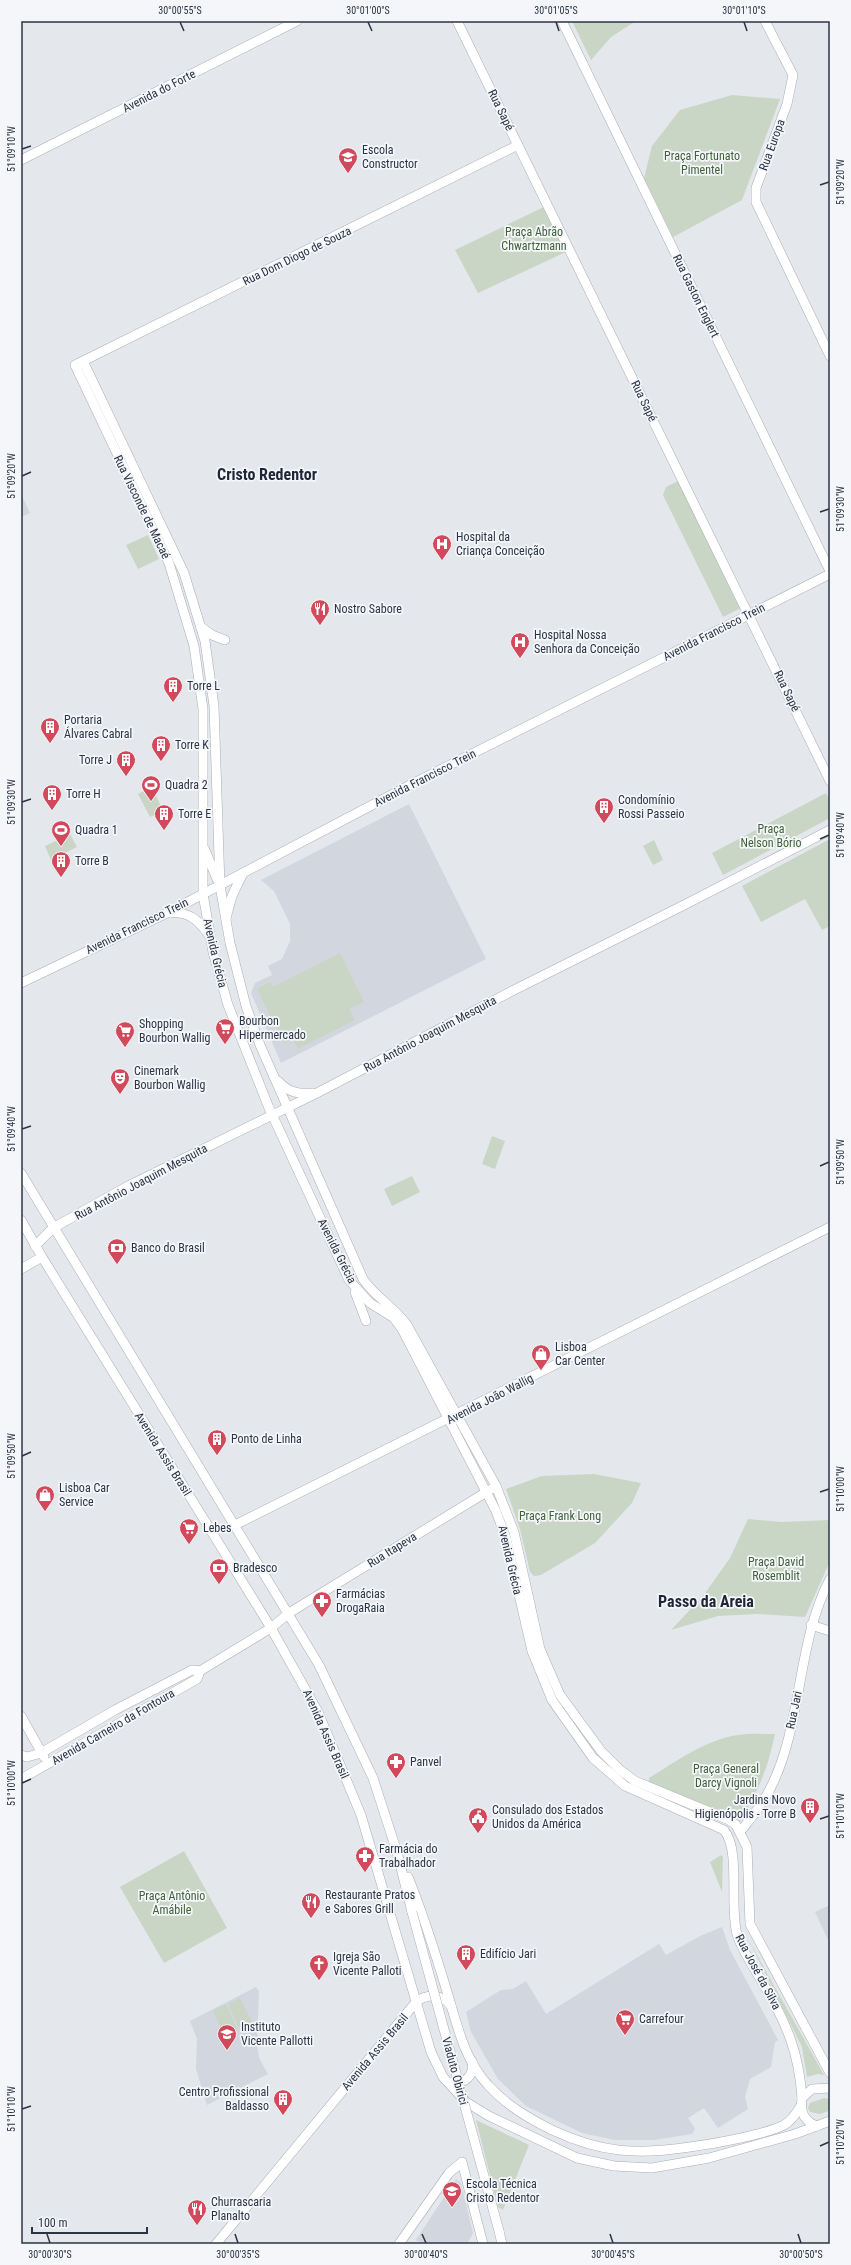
<svg xmlns="http://www.w3.org/2000/svg" width="851" height="2265" viewBox="0 0 851 2265" font-family="'Roboto Condensed',sans-serif">
	<style>
		.built { fill: #d2d6de }
		.green { fill: #c9d6c5 }
		.lines { fill: none; stroke-linecap: round; stroke-linejoin: round }
		.secondary-casing { stroke: #a9aeb7; stroke-width: 10 }
		.secondary { stroke: #fff; stroke-width: 9 }
		.secondary-bridge-casing { stroke: #a9aeb7; stroke-width: 10; stroke-linecap: butt }
		.secondary-bridge { stroke: #fff; stroke-width: 9 }
		.ticks { fill: none; stroke: #2b3445; stroke-width: 1.5 }
		.labels { text-anchor: middle; dominant-baseline: central; stroke-width: 3.5; stroke-linejoin: round; paint-order: stroke }
		.street-label { font-size: 12px; fill: #2b3445; stroke: #f4f6f9 }
		.poi-label { font-size: 12px; fill: #2b3445; stroke: #f4f6f9; text-anchor: start }
		.park-label { font-size: 12px; fill: #3f6138; stroke: #f4f6f9 }
		.district-label { font-size: 16px; font-weight: bold; fill: #1d2536; stroke: #f4f6f9 }
		.neatline { fill: none; stroke: #2b3445; stroke-width: 1.5 }
		.ticks-label { font-size: 10px; text-anchor: middle; fill: #2b3445 }
	</style>
	<rect width="100%" height="100%" fill="#e4e7ec"/>
	<!-- built -->
	<g class="built">
		<polygon points="21,494 30,513 21,517"/>
		<polygon points="409,804 486,959 281,1063 251,993 255,983 272,975 268,966 282,959 290,941 290,924 274,891 261,880"/>
		<polygon points="830,1905 830,1944 815,1912"/>
		<polygon points="722,1927 730,1950 778,2040 775,2042 771,2067 750,2079 745,2097 748,2109 718,2128 704,2108 688,2118 695,2129 692,2134 654,2140 615,2140 582,2133 526,2106 498,2079 471,2032 466,2012 501,1990 513,1989 526,1981 546,2014 659,1944 666,1955 700,1936"/>
		<polygon points="256,1987 259,1991 257,2043 259,2058 268,2074 207,2105 196,2069 197,2039 190,2021"/>
		<polygon points="456,2179 461,2183 473,2233 467,2244 422,2244 416,2240"/>
	</g>
	<!-- green -->
	<g class="green">
		<polygon points="572,21 636,21 611,37 591,60"/>
		<polygon points="732,95 780,99 742,200 673,237 644,178 652,146 680,110"/>
		<polygon points="546,206 568,251 478,293 455,250"/>
		<polygon points="680,480 743,607 723,617 663,495 666,487"/>
		<polygon points="148,535 159,559 138,569 126,545"/>
		<polygon points="152,787 163,811 150,817 138,794"/>
		<polygon points="826,793 830,801 830,818 723,875 712,853"/>
		<polygon points="70,834 77,847 51,860 45,846"/>
		<polygon points="830,839 830,926 822,930 805,899 761,922 742,886"/>
		<polygon points="654,840 663,860 653,865 643,846"/>
		<polygon points="340,953 364,1002 349,1009 355,1020 298,1049 293,1039 284,1043 257,989 270,982 273,987"/>
		<polygon points="492,1136 505,1141 495,1169 482,1164"/>
		<polygon points="412,1176 420,1192 392,1206 384,1189"/>
		<polygon points="594,1474 641,1483 632,1503 595,1543 541,1575 534,1576 530,1572 520,1529 506,1489 542,1476"/>
		<polygon points="748,1519 782,1522 830,1520 830,1561 805,1617 757,1614 718,1616 671,1630 703,1596 730,1558"/>
		<path d="M 775,1734 C 767,1771 759,1789 740,1821 L 649,1783 L 649,1778 C 677,1761 705,1740 738,1735 C 750,1733 763,1734 775,1734 Z"/>
		<polygon points="184,1851 227,1928 164,1963 120,1887"/>
		<polygon points="721,1855 723,1857 722,1892 710,1862"/>
		<polygon points="747,1937 824,2075 818,2074 807,2077 802,2047"/>
		<polygon points="240,1998 253,2024 240,2030 228,2004"/>
		<polygon points="226,2004 238,2031 225,2037 213,2011"/>
		<polygon points="824,2098 830,2099 828,2111 820,2114 810,2112 808,2108 810,2103"/>
		<polygon points="476,2120 529,2145 503,2210 498,2207"/>
	</g>
	<g class="lines">
		<!-- secondary casing -->
		<g class="secondary-casing">
			<g id="secondary">
				<polyline points="457,21 830,781"/>
				<polyline points="562,21 830,571"/>
				<polyline points="765,21 793,75 787,104 756,188 756,202 830,356"/>
				<path d="M 518,145 L 75,365 L 169,563 L 194,646 L 203,709 L 203,894 L 213,952 L 228,1005 L 269,1108 L 349,1280 L 370,1303 L 394,1318 L 402,1329 L 496,1511 L 506,1538 L 532,1651 L 552,1700 L 593,1758 L 625,1786 L 724,1830 C 741,1851 729,1905 737,1934 C 741,1949 756,1971 764,1985 C 787,2024 799,2053 802,2098"/>
				<polyline points="21,160 297,21"/>
				<path d="M 83,361 L 184,573 L 205,641 L 214,706 L 220,886 L 230,943 L 246,1006 L 260,1045 L 363,1279 C 375,1297 394,1307 407,1325 L 496,1486 L 514,1532 L 540,1649 L 560,1695 L 601,1751 L 620,1770 L 635,1781 L 729,1820 L 736,1825 L 747,1847 L 750,1924 L 830,2073"/>
				<polyline points="201,627 212,635 225,640"/>
				<polyline points="205,850 217,879"/>
				<path d="M 170,913 C 189,911 198,920 209,935"/>
				<polyline points="226,918 232,896 243,873"/>
				<polyline points="21,983 167,913 412,784 830,574"/>
				<path d="M 278,1081 C 289,1093 298,1094 313,1093"/>
				<polyline points="21,1173 319,1665 373,1778 397,1852 412,1912"/>
				<polyline points="21,1220 42,1257 271,1628 318,1712 361,1815 431,2052 443,2077 466,2102 489,2116 577,2158 614,2166 652,2168 709,2158 795,2134 830,2121"/>
				<polyline points="35,1246 53,1228 128,1186 317,1093 514,990 686,904 830,830"/>
				<polyline points="21,1269 42,1257"/>
				<polyline points="355,1292 366,1321"/>
				<polyline points="235,1525 830,1227"/>
				<polyline points="811,1625 830,1631"/>
				<polyline points="21,1716 44,1757"/>
				<polyline points="21,1755 27,1757 41,1753 115,1710 192,1670 200,1671 271,1628 289,1613 493,1488"/>
				<polyline points="21,1779 197,1679 200,1671"/>
				<path d="M 740,1832 C 751,1818 763,1804 771,1787 C 803,1723 796,1644 830,1579"/>
				<path d="M 408,1877 C 424,1916 436,1955 448,1995 C 457,2025 465,2061 488,2085 C 506,2105 528,2118 552,2130 C 601,2153 637,2155 690,2147 C 713,2144 764,2135 784,2125 C 791,2121 796,2114 800,2107"/>
				<path d="M 451,2082 C 465,2085 475,2075 472,2061"/>
				<path d="M 818,2126 C 804,2122 800,2112 802,2098 L 812,2089 L 830,2088"/>
				<polyline points="499,2231 502,2244"/>
				<path d="M 216,2244 L 416,2002 C 428,1993 442,1994 451,2006"/>
				<polyline points="399,2244 449,2173 462,2162 483,2244"/>
			</g>
		</g>
		<!-- secondary -->
		<use href="#secondary" class="secondary"/>
		<!-- secondary-bridge casing -->
		<g class="secondary-bridge-casing">
			<polyline id="secondary-bridge" points="412,1912 499,2231"/>
		</g>
		<!-- secondary-bridge -->
		<use href="#secondary-bridge" class="secondary-bridge"/>
	</g>
	<!-- ticks -->
	<path class="ticks" d="M 180,22 L 184,31M 368,22 L 372,31M 556,22 L 559,31M 744,22 L 747,31M 22,149 L 31,146M 820,185 L 829,182M 22,476 L 31,472M 820,512 L 829,509M 22,802 L 31,799M 820,839 L 829,835M 22,1129 L 31,1126M 820,1166 L 829,1162M 22,1456 L 31,1452M 820,1492 L 829,1489M 22,1783 L 31,1779M 820,1819 L 829,1816M 22,2109 L 31,2106M 820,2146 L 829,2142M 47,2234 L 50,2243M 235,2234 L 238,2243M 422,2234 L 426,2243M 610,2234 L 613,2243M 798,2234 L 801,2243"/>
	<!-- icons -->
	<defs>
		<g id="school-pin" transform="scale(1)"><path d="M0 17L-7.5 6A9.5 9.5 0 1 1 7.5 6Z" fill="#d1495b" stroke="#f4f6f9"/><path d="M0-5L7-2L0 1L-7-2ZM-4 1L0 2.5L4 1V4Q0 6-4 4Z" fill="#fff"/></g>
		<g id="hospital-pin" transform="scale(1)"><path d="M0 17L-7.5 6A9.5 9.5 0 1 1 7.5 6Z" fill="#d1495b" stroke="#f4f6f9"/><path d="M-5-5h3v3.5h4V-5h3V5h-3V1.5h-4V5h-3Z" fill="#fff"/></g>
		<g id="restaurant-pin" transform="scale(1)"><path d="M0 17L-7.5 6A9.5 9.5 0 1 1 7.5 6Z" fill="#d1495b" stroke="#f4f6f9"/><path d="M-5-6h1v4h1v-4h1v4h1v-4h1v5L-1.5 .5V6h-2V.5L-5-1ZM5-6V6H3V1.5H1.5Q1.5-4 5-6Z" fill="#fff"/></g>
		<g id="building-pin" transform="scale(1)"><path d="M0 17L-7.5 6A9.5 9.5 0 1 1 7.5 6Z" fill="#d1495b" stroke="#f4f6f9"/><path d="M-4-6H4V6H1V3H-1V6H-4ZM-2.5-4.3h1.7v1.8h-1.7ZM.8-4.3h1.7v1.8H.8ZM-2.5-1h1.7V.8h-1.7ZM.8-1h1.7V.8H.8Z" fill="#fff"/></g>
		<g id="stadium-pin" transform="scale(1)"><path d="M0 17L-7.5 6A9.5 9.5 0 1 1 7.5 6Z" fill="#d1495b" stroke="#f4f6f9"/><path d="M0-5a6.5 5 0 1 0 0 10a6.5 5 0 1 0 0-10ZM-3.5-1.8h7v3.6h-7Z" fill="#fff"/></g>
		<g id="supermarket-pin" transform="scale(1)"><path d="M0 17L-7.5 6A9.5 9.5 0 1 1 7.5 6Z" fill="#d1495b" stroke="#f4f6f9"/><path d="M-6-5.5h2.5l.6 2H6L4.5 2H-2.5L-4.4-4H-6ZM-1.5 3.2a1.3 1.3 0 1 0 .1 0ZM3 3.2a1.3 1.3 0 1 0 .1 0Z" fill="#fff"/></g>
		<g id="theatre-pin" transform="scale(1)"><path d="M0 17L-7.5 6A9.5 9.5 0 1 1 7.5 6Z" fill="#d1495b" stroke="#f4f6f9"/><path d="M-5-5.5Q0-4 5-5.5V0Q5 5 0 6Q-5 5-5 0ZM-3.3-2.5H-1v1.5H-3.3ZM1-2.5H3.3v1.5H1ZM-2.8 1Q0 5.5 2.8 1Z" fill="#fff"/></g>
		<g id="bank-pin" transform="scale(1)"><path d="M0 17L-7.5 6A9.5 9.5 0 1 1 7.5 6Z" fill="#d1495b" stroke="#f4f6f9"/><path d="M-6-4H6V4H-6ZM0-2.3a2.3 2.3 0 1 0 0 4.6a2.3 2.3 0 1 0 0-4.6Z" fill="#fff"/></g>
		<g id="shop-pin" transform="scale(1)"><path d="M0 17L-7.5 6A9.5 9.5 0 1 1 7.5 6Z" fill="#d1495b" stroke="#f4f6f9"/><path d="M-5-2.5h2.3a2.7 3.5 0 0 1 5.4 0H5L5.5 6h-11ZM-1.5-2.5h3a1.5 2.3 0 0 0-3 0Z" fill="#fff"/></g>
		<g id="pharmacy-pin" transform="scale(1)"><path d="M0 17L-7.5 6A9.5 9.5 0 1 1 7.5 6Z" fill="#d1495b" stroke="#f4f6f9"/><path d="M-2-6h4v4h4v4h-4v4h-4v-4h-4v-4h4Z" fill="#fff"/></g>
		<g id="civic-pin" transform="scale(1)"><path d="M0 17L-7.5 6A9.5 9.5 0 1 1 7.5 6Z" fill="#d1495b" stroke="#f4f6f9"/><path d="M-.6-6.5H3V-4.5H.6V-3L4-1V1h2V6H-6V1h2V-1L-.6-3ZM-1.2 2.5V6h2.4V2.5Z" fill="#fff"/></g>
		<g id="church-pin" transform="scale(1)"><path d="M0 17L-7.5 6A9.5 9.5 0 1 1 7.5 6Z" fill="#d1495b" stroke="#f4f6f9"/><path d="M-1.2-6h2.4v3.5h3.3v2.4h-3.3V6h-2.4V-.1h-3.3v-2.4h3.3Z" fill="#fff"/></g>
		<g id="university-pin" transform="scale(1)"><path d="M0 17L-7.5 6A9.5 9.5 0 1 1 7.5 6Z" fill="#d1495b" stroke="#f4f6f9"/><path d="M0-5L7-2L0 1L-7-2ZM-4 1L0 2.5L4 1V4Q0 6-4 4Z" fill="#fff"/></g>
	</defs>
	<g fill-rule="evenodd">
		<use href="#school-pin" x="348" y="157"/>
		<use href="#hospital-pin" x="442" y="544"/>
		<use href="#restaurant-pin" x="320" y="609"/>
		<use href="#hospital-pin" x="520" y="642"/>
		<use href="#building-pin" x="173" y="686"/>
		<use href="#building-pin" x="50" y="727"/>
		<use href="#building-pin" x="161" y="745"/>
		<use href="#building-pin" x="126" y="760"/>
		<use href="#stadium-pin" x="151" y="785"/>
		<use href="#building-pin" x="52" y="794"/>
		<use href="#building-pin" x="604" y="807"/>
		<use href="#building-pin" x="164" y="814"/>
		<use href="#stadium-pin" x="61" y="830"/>
		<use href="#building-pin" x="61" y="861"/>
		<use href="#supermarket-pin" x="225" y="1028"/>
		<use href="#supermarket-pin" x="125" y="1031"/>
		<use href="#theatre-pin" x="120" y="1078"/>
		<use href="#bank-pin" x="117" y="1248"/>
		<use href="#shop-pin" x="541" y="1354"/>
		<use href="#building-pin" x="217" y="1439"/>
		<use href="#shop-pin" x="45" y="1495"/>
		<use href="#supermarket-pin" x="189" y="1528"/>
		<use href="#bank-pin" x="219" y="1568"/>
		<use href="#pharmacy-pin" x="322" y="1601"/>
		<use href="#pharmacy-pin" x="396" y="1762"/>
		<use href="#building-pin" x="810" y="1807"/>
		<use href="#civic-pin" x="478" y="1817"/>
		<use href="#pharmacy-pin" x="365" y="1856"/>
		<use href="#restaurant-pin" x="311" y="1902"/>
		<use href="#building-pin" x="466" y="1954"/>
		<use href="#church-pin" x="319" y="1964"/>
		<use href="#supermarket-pin" x="625" y="2019"/>
		<use href="#school-pin" x="227" y="2034"/>
		<use href="#building-pin" x="283" y="2099"/>
		<use href="#university-pin" x="452" y="2191"/>
		<use href="#restaurant-pin" x="197" y="2209"/>
	</g>
	<g class="labels">
		<!-- street labels -->
		<g class="street-label">
			<text transform="translate(159 91) rotate(-27)">Avenida do Forte</text>
			<text transform="translate(501 110) rotate(64)">Rua Sapé</text>
			<text transform="translate(772 145) rotate(-70)">Rua Europa</text>
			<text transform="translate(297 256) rotate(-26)">Rua Dom Diogo de Souza</text>
			<text transform="translate(696 296) rotate(64)">Rua Gaston Englert</text>
			<text transform="translate(644 401) rotate(64)">Rua Sapé</text>
			<text transform="translate(142 507) rotate(64)">Rua Visconde de Macaé</text>
			<text transform="translate(714 632) rotate(-27)">Avenida Francisco Trein</text>
			<text transform="translate(787 691) rotate(64)">Rua Sapé</text>
			<text transform="translate(425 778) rotate(-27)">Avenida Francisco Trein</text>
			<text transform="translate(137 926) rotate(-26)">Avenida Francisco Trein</text>
			<text transform="translate(215 953) rotate(77)">Avenida Grécia</text>
			<text transform="translate(430 1034) rotate(-28)">Rua Antônio Joaquim Mesquita</text>
			<text transform="translate(141 1182) rotate(-28)">Rua Antônio Joaquim Mesquita</text>
			<text transform="translate(337 1251) rotate(63)">Avenida Grécia</text>
			<text transform="translate(490 1399) rotate(-27)">Avenida João Wallig</text>
			<text transform="translate(163 1454) rotate(58)">Avenida Assis Brasil</text>
			<text transform="translate(392 1550) rotate(-32)">Rua Itapeva</text>
			<text transform="translate(510 1560) rotate(77)">Avenida Grécia</text>
			<text transform="translate(794 1710) rotate(-78)">Rua Jari</text>
			<text transform="translate(113 1727) rotate(-30)">Avenida Carneiro da Fontoura</text>
			<text transform="translate(326 1734) rotate(66)">Avenida Assis Brasil</text>
			<text transform="translate(758 1972) rotate(62)">Rua José da Silva</text>
			<text transform="translate(375 2052) rotate(-50)">Avenida Assis Brasil</text>
			<text transform="translate(455 2071) rotate(75)">Viaduto Obirici</text>
		</g>
		<!-- poi labels -->
		<g class="poi-label">
			<text x="362" y="150">Escola<tspan x="362" dy="14">Constructor</tspan></text>
			<text x="456" y="537">Hospital da<tspan x="456" dy="14">Criança Conceição</tspan></text>
			<text x="334" y="609">Nostro Sabore</text>
			<text x="534" y="635">Hospital Nossa<tspan x="534" dy="14">Senhora da Conceição</tspan></text>
			<text x="187" y="686">Torre L</text>
			<text x="64" y="720">Portaria<tspan x="64" dy="14">Álvares Cabral</tspan></text>
			<text x="175" y="745">Torre K</text>
			<text x="112" y="760" text-anchor="end">Torre J</text>
			<text x="165" y="785">Quadra 2</text>
			<text x="66" y="794">Torre H</text>
			<text x="618" y="800">Condomínio<tspan x="618" dy="14">Rossi Passeio</tspan></text>
			<text x="178" y="814">Torre E</text>
			<text x="75" y="830">Quadra 1</text>
			<text x="75" y="861">Torre B</text>
			<text x="239" y="1021">Bourbon<tspan x="239" dy="14">Hipermercado</tspan></text>
			<text x="139" y="1024">Shopping<tspan x="139" dy="14">Bourbon Wallig</tspan></text>
			<text x="134" y="1071">Cinemark<tspan x="134" dy="14">Bourbon Wallig</tspan></text>
			<text x="131" y="1248">Banco do Brasil</text>
			<text x="555" y="1347">Lisboa<tspan x="555" dy="14">Car Center</tspan></text>
			<text x="231" y="1439">Ponto de Linha</text>
			<text x="59" y="1488">Lisboa Car<tspan x="59" dy="14">Service</tspan></text>
			<text x="203" y="1528">Lebes</text>
			<text x="233" y="1568">Bradesco</text>
			<text x="336" y="1594">Farmácias<tspan x="336" dy="14">DrogaRaia</tspan></text>
			<text x="410" y="1762">Panvel</text>
			<text x="796" y="1800" text-anchor="end">Jardins Novo<tspan x="796" dy="14">Higienópolis - Torre B</tspan></text>
			<text x="492" y="1810">Consulado dos Estados<tspan x="492" dy="14">Unidos da América</tspan></text>
			<text x="379" y="1849">Farmácia do<tspan x="379" dy="14">Trabalhador</tspan></text>
			<text x="325" y="1895">Restaurante Pratos<tspan x="325" dy="14">e Sabores Grill</tspan></text>
			<text x="480" y="1954">Edifício Jari</text>
			<text x="333" y="1957">Igreja São<tspan x="333" dy="14">Vicente Palloti</tspan></text>
			<text x="639" y="2019">Carrefour</text>
			<text x="241" y="2027">Instituto<tspan x="241" dy="14">Vicente Pallotti</tspan></text>
			<text x="269" y="2092" text-anchor="end">Centro Profissional<tspan x="269" dy="14">Baldasso</tspan></text>
			<text x="466" y="2184">Escola Técnica<tspan x="466" dy="14">Cristo Redentor</tspan></text>
			<text x="211" y="2202">Churrascaria<tspan x="211" dy="14">Planalto</tspan></text>
		</g>
		<!-- park labels -->
		<g class="park-label">
			<text x="702" y="156">Praça Fortunato<tspan x="702" dy="14">Pimentel</tspan></text>
			<text x="534" y="232">Praça Abrão<tspan x="534" dy="14">Chwartzmann</tspan></text>
			<text x="771" y="829">Praça<tspan x="771" dy="14">Nelson Bório</tspan></text>
			<text x="560" y="1516">Praça Frank Long</text>
			<text x="776" y="1562">Praça David<tspan x="776" dy="14">Rosemblit</tspan></text>
			<text x="726" y="1769">Praça General<tspan x="726" dy="14">Darcy Vignoli</tspan></text>
			<text x="172" y="1896">Praça Antônio<tspan x="172" dy="14">Amábile</tspan></text>
		</g>
		<!-- district labels -->
		<g class="district-label">
			<text x="267" y="474">Cristo Redentor</text>
			<text x="706" y="1601">Passo da Areia</text>
		</g>
	</g>
	<!-- border -->
	<rect width="851" height="2265" fill="none" stroke="#f4f6f9" stroke-width="44"/>
	<!-- scale -->
	<path d="M32 2227v6h115v-6" fill="none" stroke="#2b3445" stroke-width="2"/>
	<text x="38" y="2227" font-size="12" fill="#2b3445" stroke="#f4f6f9" stroke-width="3" paint-order="stroke">100 m</text>
	<rect x="22" y="22" width="807" height="2221" class="neatline"/>
	<g class="ticks-label">
		<text x="180" y="14">30°00'55"S</text>
		<text x="368" y="14">30°01'00"S</text>
		<text x="556" y="14">30°01'05"S</text>
		<text x="744" y="14">30°01'10"S</text>
		<text transform="translate(11 149) rotate(-90)" y="4">51°09'10"W</text>
		<text transform="translate(840 182) rotate(-90)" y="4">51°09'20"W</text>
		<text transform="translate(11 476) rotate(-90)" y="4">51°09'20"W</text>
		<text transform="translate(840 509) rotate(-90)" y="4">51°09'30"W</text>
		<text transform="translate(11 802) rotate(-90)" y="4">51°09'30"W</text>
		<text transform="translate(840 835) rotate(-90)" y="4">51°09'40"W</text>
		<text transform="translate(11 1129) rotate(-90)" y="4">51°09'40"W</text>
		<text transform="translate(840 1162) rotate(-90)" y="4">51°09'50"W</text>
		<text transform="translate(11 1456) rotate(-90)" y="4">51°09'50"W</text>
		<text transform="translate(840 1489) rotate(-90)" y="4">51°10'00"W</text>
		<text transform="translate(11 1783) rotate(-90)" y="4">51°10'00"W</text>
		<text transform="translate(840 1816) rotate(-90)" y="4">51°10'10"W</text>
		<text transform="translate(11 2109) rotate(-90)" y="4">51°10'10"W</text>
		<text transform="translate(840 2142) rotate(-90)" y="4">51°10'20"W</text>
		<text x="50" y="2258">30°00'30"S</text>
		<text x="238" y="2258">30°00'35"S</text>
		<text x="426" y="2258">30°00'40"S</text>
		<text x="613" y="2258">30°00'45"S</text>
		<text x="801" y="2258">30°00'50"S</text>
	</g>
</svg>
